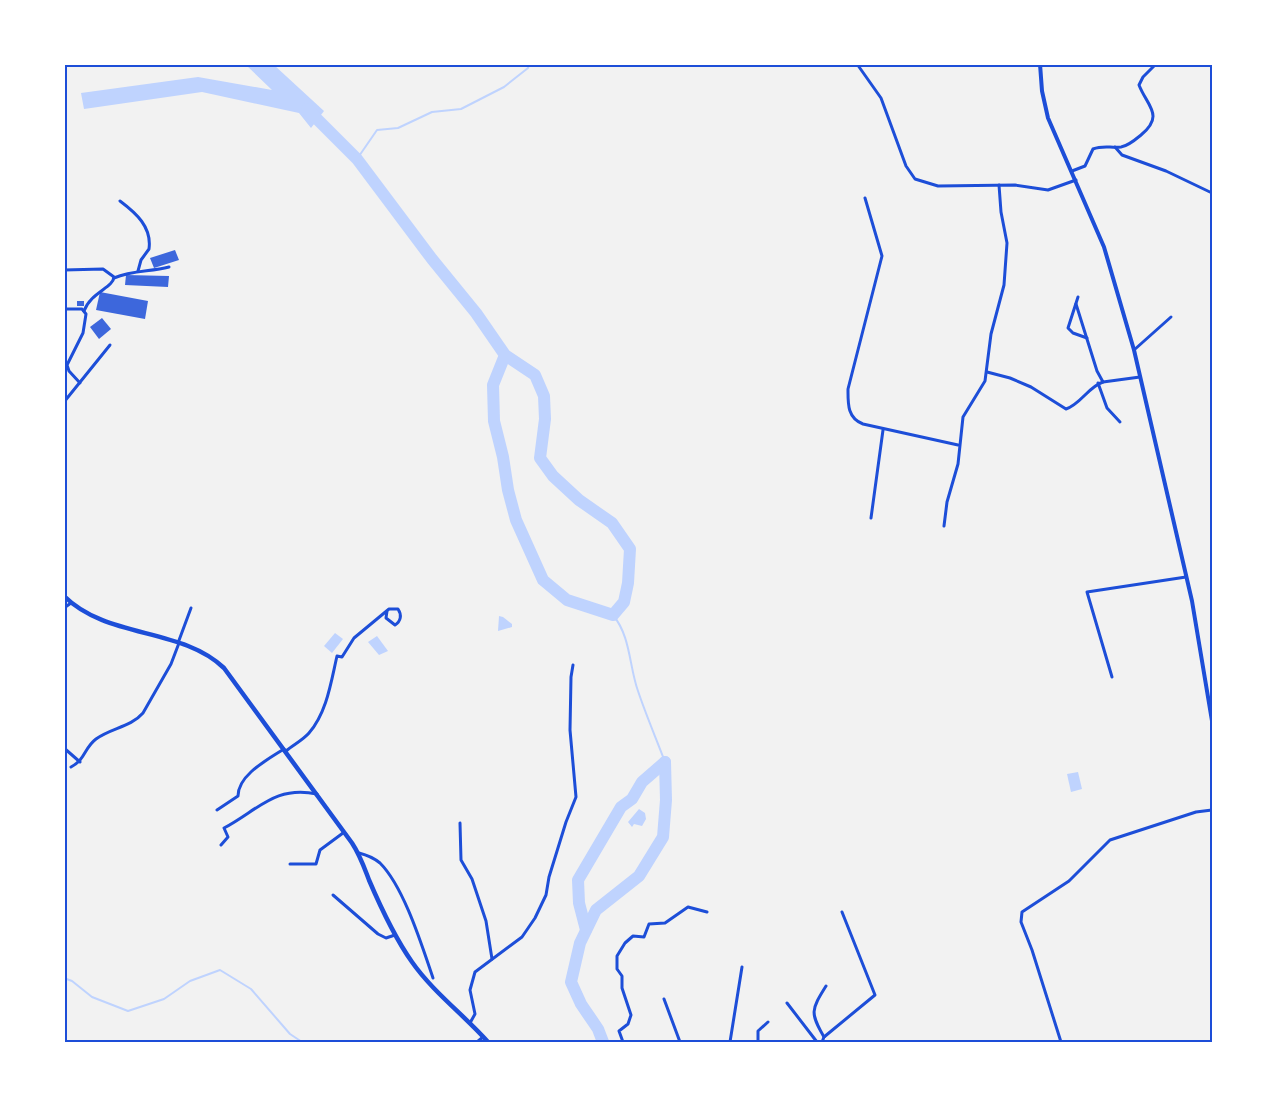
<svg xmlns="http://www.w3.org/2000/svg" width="1277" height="1107" viewBox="0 0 1277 1107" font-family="'IBM Plex Serif',serif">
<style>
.water{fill:#bfd3fe}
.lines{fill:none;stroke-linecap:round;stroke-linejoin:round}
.stream{stroke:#bfd3fe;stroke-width:2}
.river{stroke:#bfd3fe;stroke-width:12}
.building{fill:#3d67dc}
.minor{stroke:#1d4ed8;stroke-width:3}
.tertiary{stroke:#1d4ed8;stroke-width:4}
.trunk{stroke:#1d4ed8;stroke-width:4.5}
.neatline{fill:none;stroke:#1d4ed8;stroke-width:2}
</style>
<rect width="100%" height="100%" fill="#f2f2f2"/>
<g class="water">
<polygon points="246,65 274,65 324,111 311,128 299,113 202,92 84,109 81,93 198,77 272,90"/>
<polygon points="499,616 503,617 512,624 512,627 498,631"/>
<polygon points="335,633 343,639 332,653 324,646"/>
<polygon points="377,636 388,651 379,655 368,642"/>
<polygon points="1078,772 1082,789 1071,792 1067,774"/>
<polygon points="639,809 645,813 646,819 642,826 634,824 632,827 628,822"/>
</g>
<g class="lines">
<g class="stream">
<polyline points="357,159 377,130 398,128 432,112 461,109 504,87 528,68 529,64"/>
<path d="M613,615C631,637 629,666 638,691C646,715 656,738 665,762"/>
<polyline points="64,978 72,981 92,997 128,1011 164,999 190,981 220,970 251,989 290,1034 302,1042"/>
</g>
<g class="river">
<polyline points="307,109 357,159 432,259 476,313 505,355 535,375 544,396 545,419 540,458 553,476 579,500 612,523 630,549 628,583 624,602 613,615 567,600 543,580 516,520 508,490 503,457 494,421 493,385 505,355"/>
<polyline points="586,930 579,903 578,880 621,807 632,799 642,782 665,762"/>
<polyline points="603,1042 598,1029 581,1004 571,982 580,943 596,910 639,876 663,837 666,800 665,762"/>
</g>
</g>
<g class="building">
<polygon points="175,250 179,260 154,268 150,258"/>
<polygon points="126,275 169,276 168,287 125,285"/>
<polygon points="100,292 148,301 145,319 96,310"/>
<rect x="77" y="301" width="7" height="5"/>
<polygon points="102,318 111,329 99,339 90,327"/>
</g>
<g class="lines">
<g class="minor">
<polyline points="857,64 881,98 906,166 915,179 938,186 1015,185 1048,190 1076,180"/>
<polyline points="1115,147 1122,155 1166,171 1212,193"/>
<path d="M1072,171L1085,166L1093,149C1103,145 1110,148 1121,147C1128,146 1135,140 1141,135C1165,115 1147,106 1139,85L1143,77L1156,64"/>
<path d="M865,198L882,256L848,389C848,403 847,418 863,424L958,445"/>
<path d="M120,201C136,213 152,227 149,249L141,260L138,271"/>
<path d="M64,270L103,269L114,277C113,288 91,292 84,311"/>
<path d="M114,278C133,270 150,272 169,267"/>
<polyline points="1078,297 1068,328 1073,333 1087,338"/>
<polyline points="1076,304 1097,371 1103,382 1140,377"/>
<polyline points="64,309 82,309 86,314 83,333 67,365 69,371 80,383"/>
<polyline points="1134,350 1171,317"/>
<path d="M987,372L1010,378L1031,387L1066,409C1081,404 1088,387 1103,382"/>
<polyline points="1098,383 1107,408 1120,422"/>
<polyline points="64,402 110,345"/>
<polyline points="871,518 883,430"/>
<polyline points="944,526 947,502 958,464 963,417 985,381 991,334 1004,285 1007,243 1001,212 999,185"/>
<polyline points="64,608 71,603"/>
<polyline points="178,643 191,608"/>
<polyline points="1112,677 1087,592 1186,577"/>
<polyline points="64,748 80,762"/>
<path d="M286,751C293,745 303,740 309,733C327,712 331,682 337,656L342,657L354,638L389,609H398C402,615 401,621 395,625L386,618L387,611"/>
<path d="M71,767C86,759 84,748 96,739C111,728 131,727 143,713L171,664L179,643"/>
<path d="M217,810L238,796C238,775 267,760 284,749"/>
<polyline points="460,823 461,860 472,879 486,921 492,959"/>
<path d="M221,845L228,837L224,828C258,810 275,785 317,794"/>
<path d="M359,853C367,855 374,858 380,863C404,887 422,946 433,978"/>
<polyline points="290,864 316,864 320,850 343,833"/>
<polyline points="333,895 378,934 386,938 395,935"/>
<polyline points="664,999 680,1042"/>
<polyline points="787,1003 817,1042"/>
<polyline points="470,1023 475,1014 470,990 475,972 522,937 535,918 546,895 549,877 566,822 576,797 570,730 571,677 573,665"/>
<path d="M824,1037C810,1013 811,1010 826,986"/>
<polyline points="477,1042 483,1037"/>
<polyline points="623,1042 619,1031 628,1024 631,1015 622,988 622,976 617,969 617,956 625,943 633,936 644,937 649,924 665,923 688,907 707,912"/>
<polyline points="730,1042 742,967"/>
<polyline points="758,1042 758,1031 768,1022"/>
<polyline points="822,1042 824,1037 875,995 842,912"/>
<polyline points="1061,1042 1032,950 1021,922 1022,912 1069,881 1110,840 1196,812 1212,810"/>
</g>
<polyline class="tertiary" points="1040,64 1042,91 1048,118 1104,247 1134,350 1192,601 1212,721"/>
<path class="trunk" d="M64,596C107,639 181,627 224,668L352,843C360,855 364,867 369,880C381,908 395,938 412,962C433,992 464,1015 488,1042"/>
</g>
<rect width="1277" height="1107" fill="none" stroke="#ffffff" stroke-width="132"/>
<rect x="66" y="66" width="1145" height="975" class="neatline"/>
</svg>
